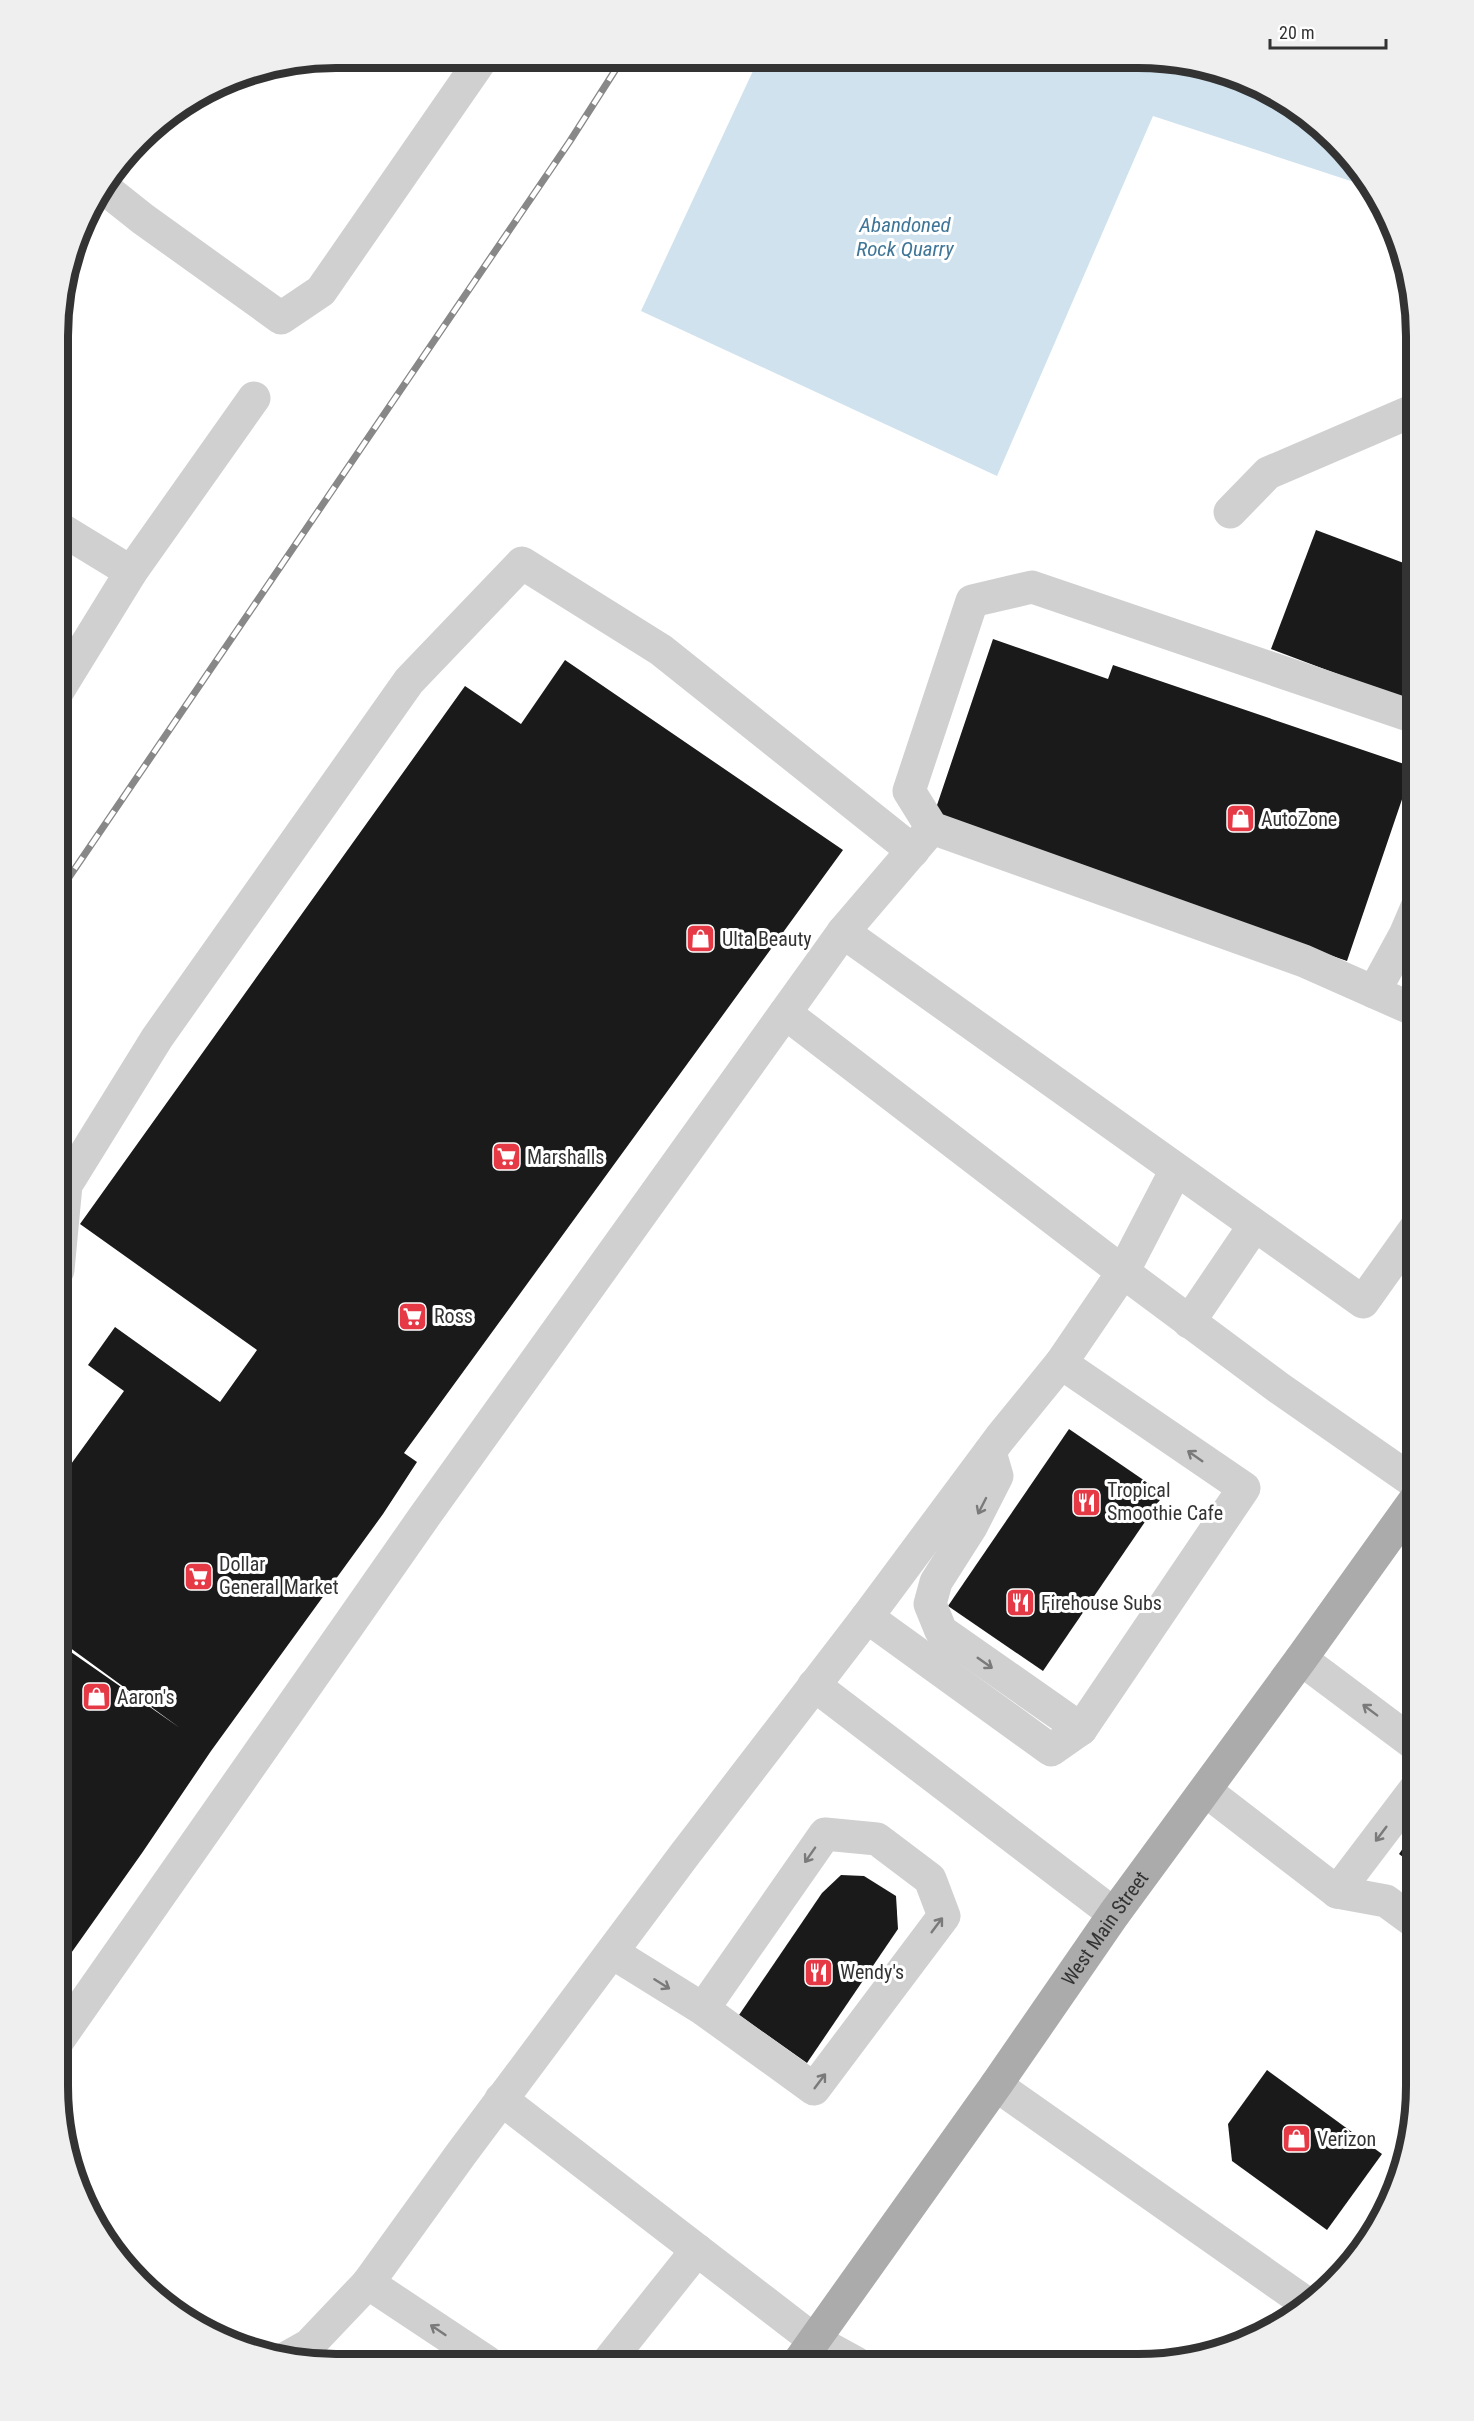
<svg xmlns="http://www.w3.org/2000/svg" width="1474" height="2421" viewBox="0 0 1474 2421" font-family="'Roboto Condensed',sans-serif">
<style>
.water{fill:#cfe2ee}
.building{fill:#1a1a1a}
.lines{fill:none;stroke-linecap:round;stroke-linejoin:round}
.minor{stroke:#d0d0d0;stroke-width:33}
.major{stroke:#ababab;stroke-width:33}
.rail-casing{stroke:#888;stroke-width:7}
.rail{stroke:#fff;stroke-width:4.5;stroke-dasharray:14;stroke-linecap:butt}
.oneway{stroke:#7a7a7a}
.labels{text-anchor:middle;stroke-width:6;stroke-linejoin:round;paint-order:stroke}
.poi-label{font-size:20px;fill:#333;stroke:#fff;text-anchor:start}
.street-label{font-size:20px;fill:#333;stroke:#fff}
.water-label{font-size:21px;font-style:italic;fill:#3f7597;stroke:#fff}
.rim{fill:none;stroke:#333;stroke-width:8}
</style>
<rect width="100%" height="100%" fill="#fff"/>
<polygon class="water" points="759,58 1175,59 1246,78 1308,115 1360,166 1372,188 1153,116 997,476 641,311"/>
<g class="building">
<polygon points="1316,530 1417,568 1417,704 1271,649"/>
<polygon points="993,639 1108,679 1113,665 1413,767 1347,961 932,820"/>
<polygon points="565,660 843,850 404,1453 417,1462 383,1514 211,1751 142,1853 57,1973 58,1643 180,1728 58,1639 58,1482 124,1391 88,1365 115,1327 220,1402 257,1350 80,1224 465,686 521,724"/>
<polygon points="1069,1429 1164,1494 1043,1671 948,1606"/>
<polygon points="1416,1829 1416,1867 1399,1854"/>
<polygon points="841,1875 864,1876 896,1896 898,1929 807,2063 739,2015 822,1893"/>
<polygon points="1267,2070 1382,2154 1327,2230 1232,2161 1228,2124"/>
</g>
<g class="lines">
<g class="minor">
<polyline points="104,188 143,219 281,318 321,291 483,57"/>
<polyline points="1230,512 1268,473 1417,409"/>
<polyline points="59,528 131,572"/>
<polyline points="59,689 131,572 254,398"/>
<polyline points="843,932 926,835"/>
<polyline points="1374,992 1405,935 1417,907"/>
<polyline points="1417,1011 1304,961 932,828 909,791 972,601 1032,587 1417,718"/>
<polyline points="785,1013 1123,1272 1176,1170"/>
<polyline points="58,1270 66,1185 157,1038 409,681 522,563 661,650 913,851"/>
<polyline points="1189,1322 1254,1226"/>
<polyline points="990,1452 997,1476 971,1527 936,1582 930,1604 941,1631 1081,1729"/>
<polyline points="867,1617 1051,1750 1081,1729 1244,1488 1061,1363"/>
<polyline points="1301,1659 1417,1746"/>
<polyline points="814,1685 1114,1914"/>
<polyline points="1206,1791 1337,1892 1386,1901 1416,1923"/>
<polyline points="1337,1892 1416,1788"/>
<polyline points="613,1953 703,2009 814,2089 944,1916 930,1879 877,1839 825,1834 703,2009"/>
<polyline points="57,2042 424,1517 843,932 1363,1302 1417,1226"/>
<polyline points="996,2085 1309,2305"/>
<polyline points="501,2099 814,2340 856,2363"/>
<polyline points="368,2283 487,2362"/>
<polyline points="286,2358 309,2345 368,2283 461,2154 685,1854 867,1617 1000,1438 1061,1363 1123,1272 1279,1388 1417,1484"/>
<polyline points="607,2363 697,2250"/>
</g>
<path class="major" id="s1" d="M798,2363L996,2085L1114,1914L1301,1659L1417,1497"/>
<defs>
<polyline id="rail" points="59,892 570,141 623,58"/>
</defs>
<use href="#rail" class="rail-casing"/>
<use href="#rail" class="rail"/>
</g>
<defs><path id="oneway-shaft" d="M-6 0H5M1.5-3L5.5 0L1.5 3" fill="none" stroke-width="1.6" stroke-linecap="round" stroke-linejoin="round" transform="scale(1.5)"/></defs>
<g class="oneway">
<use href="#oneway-shaft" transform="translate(1195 1456) rotate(-145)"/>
<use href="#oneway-shaft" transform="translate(982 1506) rotate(117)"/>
<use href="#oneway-shaft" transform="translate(985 1663) rotate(35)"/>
<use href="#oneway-shaft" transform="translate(1370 1710) rotate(-143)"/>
<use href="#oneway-shaft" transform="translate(1381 1834) rotate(127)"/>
<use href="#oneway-shaft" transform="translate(810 1855) rotate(125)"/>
<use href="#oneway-shaft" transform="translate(937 1925) rotate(-53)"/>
<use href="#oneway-shaft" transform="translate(662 1984) rotate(32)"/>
<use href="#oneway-shaft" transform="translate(820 2081) rotate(-53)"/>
<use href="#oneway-shaft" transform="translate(438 2330) rotate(-146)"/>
</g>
<defs>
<symbol id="shop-square" viewBox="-11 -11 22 22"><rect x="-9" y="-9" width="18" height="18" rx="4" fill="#e63946" stroke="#fff"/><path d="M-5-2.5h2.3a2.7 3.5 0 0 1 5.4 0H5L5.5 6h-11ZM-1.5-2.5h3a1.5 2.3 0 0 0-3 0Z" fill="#fff"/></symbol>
<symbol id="supermarket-square" viewBox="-11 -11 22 22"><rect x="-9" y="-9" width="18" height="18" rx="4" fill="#e63946" stroke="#fff"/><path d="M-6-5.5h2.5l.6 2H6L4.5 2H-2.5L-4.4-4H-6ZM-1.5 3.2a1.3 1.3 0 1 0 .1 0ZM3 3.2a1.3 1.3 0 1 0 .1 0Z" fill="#fff"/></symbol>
<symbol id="restaurant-square" viewBox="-11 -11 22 22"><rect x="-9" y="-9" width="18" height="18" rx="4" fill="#e63946" stroke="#fff"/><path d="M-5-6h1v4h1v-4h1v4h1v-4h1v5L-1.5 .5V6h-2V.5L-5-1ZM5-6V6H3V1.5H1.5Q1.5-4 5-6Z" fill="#fff"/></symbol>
</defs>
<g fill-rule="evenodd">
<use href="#shop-square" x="1224" y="802" width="33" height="33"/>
<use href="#shop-square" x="684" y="922" width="33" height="33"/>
<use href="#supermarket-square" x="490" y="1140" width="33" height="33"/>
<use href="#supermarket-square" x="396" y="1300" width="33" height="33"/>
<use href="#restaurant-square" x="1070" y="1486" width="33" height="33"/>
<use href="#supermarket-square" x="182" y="1560" width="33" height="33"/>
<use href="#restaurant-square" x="1004" y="1586" width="33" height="33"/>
<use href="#shop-square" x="80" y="1680" width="33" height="33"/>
<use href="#restaurant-square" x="802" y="1956" width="33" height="33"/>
<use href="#shop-square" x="1280" y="2122" width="33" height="33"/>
</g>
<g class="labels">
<g class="poi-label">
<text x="1261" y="826">AutoZone</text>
<text x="722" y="946">Ulta Beauty</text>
<text x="527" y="1164">Marshalls</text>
<text x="434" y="1323">Ross</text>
<text x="1107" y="1497">Tropical<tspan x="1107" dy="23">Smoothie Cafe</tspan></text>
<text x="219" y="1571">Dollar<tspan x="219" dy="23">General Market</tspan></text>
<text x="1041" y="1610">Firehouse Subs</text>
<text x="117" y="1704">Aaron's</text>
<text x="840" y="1979">Wendy's</text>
<text x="1317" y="2146">Verizon</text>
</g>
<g class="street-label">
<text dy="7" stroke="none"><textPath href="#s1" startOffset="532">West Main Street</textPath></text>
</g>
<g class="water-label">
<text x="905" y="232">Abandoned<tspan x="905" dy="24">Rock Quarry</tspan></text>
</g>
</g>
<path d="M0 0H1474V2421H0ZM336 68H1138A268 268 0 0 1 1406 336V2086A268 268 0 0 1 1138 2354H336A268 268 0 0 1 68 2086V336A268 268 0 0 1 336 68Z" fill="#efefef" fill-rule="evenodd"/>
<path class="rim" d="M336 68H1138A268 268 0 0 1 1406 336V2086A268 268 0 0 1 1138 2354H336A268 268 0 0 1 68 2086V336A268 268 0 0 1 336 68Z"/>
<path d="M1270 39v9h116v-9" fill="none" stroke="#333333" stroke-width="3"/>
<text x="1279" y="39" font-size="18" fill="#333333" stroke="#ffffff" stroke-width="4.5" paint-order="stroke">20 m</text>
</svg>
